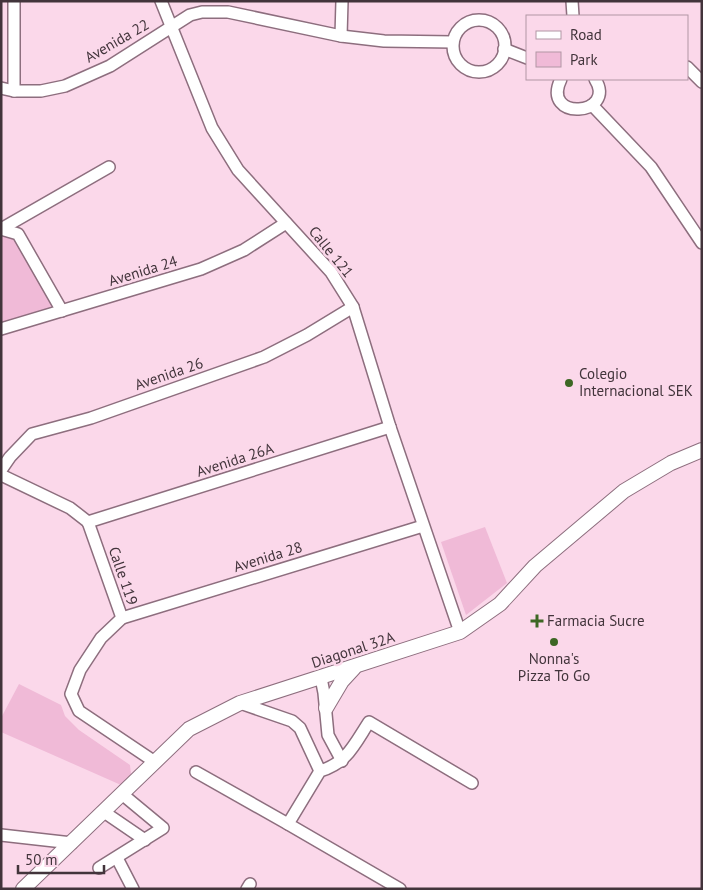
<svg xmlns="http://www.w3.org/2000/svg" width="703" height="890" viewBox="0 0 703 890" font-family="'PT Sans',sans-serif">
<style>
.green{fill:#f0bad7}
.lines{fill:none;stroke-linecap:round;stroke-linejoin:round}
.minor-casing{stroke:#8d6e7e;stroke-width:14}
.tertiary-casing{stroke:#8d6e7e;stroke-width:16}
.minor{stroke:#fff;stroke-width:11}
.tertiary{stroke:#fff;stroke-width:14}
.poi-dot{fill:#3d6724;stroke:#fbd8ea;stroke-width:2}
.labels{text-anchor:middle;stroke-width:5;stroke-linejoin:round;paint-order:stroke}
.street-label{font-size:15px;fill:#42343b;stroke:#fbd8ea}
.poi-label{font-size:15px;fill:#42343b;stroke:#fbd8ea;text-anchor:start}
</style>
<rect width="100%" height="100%" fill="#fbd8ea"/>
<g class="green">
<polygon points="1,229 18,234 62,311 1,329"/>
<polygon points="485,527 507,583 466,615 441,542"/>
<polygon points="19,684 61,705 65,716 79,730 130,765 131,774 121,785 1,732 1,718"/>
</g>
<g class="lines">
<defs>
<g id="minor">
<polyline points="14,1 14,91"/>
<polyline points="161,1 212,128 238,170 331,272 353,307 390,427 460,632"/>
<polyline points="572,1 573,16"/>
<circle cx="479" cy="46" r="26"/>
<polyline points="341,36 342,1"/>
<polyline points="504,49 527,58"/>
<polyline points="687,67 702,82"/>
<path d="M561,79C540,122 618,116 595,79"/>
<polyline points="1,88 14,91 41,91 65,86 110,66 190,15 202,12 228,12 341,36 384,41 453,42"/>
<polyline points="592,105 651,167 702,243"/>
<polyline points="1,229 109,167"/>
<polyline points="1,229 18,234 62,311"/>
<polyline points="1,329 201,269 244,250 286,223"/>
<polyline points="1,470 10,457 32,434 91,418 264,357 307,335 353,307"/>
<polyline points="1,475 70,508 88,522"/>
<polyline points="88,522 390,427"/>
<polyline points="88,522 122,618 101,638 80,670 71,694 79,711 155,762"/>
<polyline points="122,618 423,526"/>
<polyline points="321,678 324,693 328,735 342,761"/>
<polyline points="240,703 292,721 300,728 320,771"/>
<polyline points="196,772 288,824"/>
<polyline points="104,812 145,840"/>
<polyline points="1,835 72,843"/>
<polyline points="117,858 133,889"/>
<polyline points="99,868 163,828 122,794"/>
<polyline points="247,889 250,884"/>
<path d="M400,889L288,824L320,771C347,763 354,745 369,722L472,783"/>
</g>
<g id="tertiary">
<polyline points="326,708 342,681 354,668"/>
<polyline points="23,889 189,729 240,703 460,632 500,604 535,566 624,491 671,463 702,450"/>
</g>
</defs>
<use href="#minor" class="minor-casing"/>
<use href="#tertiary" class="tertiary-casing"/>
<use href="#minor" class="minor"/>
<use href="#tertiary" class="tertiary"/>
</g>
<g class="poi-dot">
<circle cx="569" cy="383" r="5"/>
<path d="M534.5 613.5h5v5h5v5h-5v5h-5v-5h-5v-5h5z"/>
<circle cx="554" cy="642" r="5"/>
</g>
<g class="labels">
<g class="street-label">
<text transform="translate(117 41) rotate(-30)" y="5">Avenida 22</text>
<text transform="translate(331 252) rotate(51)" y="5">Calle 121</text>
<text transform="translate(143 271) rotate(-17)" y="5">Avenida 24</text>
<text transform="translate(169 374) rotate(-19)" y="5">Avenida 26</text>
<text transform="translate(235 460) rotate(-18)" y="5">Avenida 26A</text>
<text transform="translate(268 557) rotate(-17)" y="5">Avenida 28</text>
<text transform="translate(123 576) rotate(71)" y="5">Calle 119</text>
<text transform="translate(353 650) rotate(-18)" y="5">Diagonal 32A</text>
</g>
<g class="poi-label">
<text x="579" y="379">Colegio<tspan x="579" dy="17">Internacional SEK</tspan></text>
<text x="547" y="626">Farmacia Sucre</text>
<text x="554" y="664" text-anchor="middle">Nonna's<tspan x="554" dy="17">Pizza To Go</tspan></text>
</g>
</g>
<rect width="703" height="890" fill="none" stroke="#42343b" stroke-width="5"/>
<rect x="526" y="15" width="162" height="65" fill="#fbd8ea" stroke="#b196a4"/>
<rect x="536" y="31" width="25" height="8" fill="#ffffff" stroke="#b196a4"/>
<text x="570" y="40" font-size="15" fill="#42343b">Road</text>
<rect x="536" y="52" width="25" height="15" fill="#f0bad7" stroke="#b196a4"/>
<text x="570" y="65" font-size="15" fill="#42343b">Park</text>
<path d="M18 865v8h86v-8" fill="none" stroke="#42343b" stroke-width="2.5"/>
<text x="25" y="865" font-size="15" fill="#42343b" stroke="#fbd8ea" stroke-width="4" paint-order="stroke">50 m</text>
</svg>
